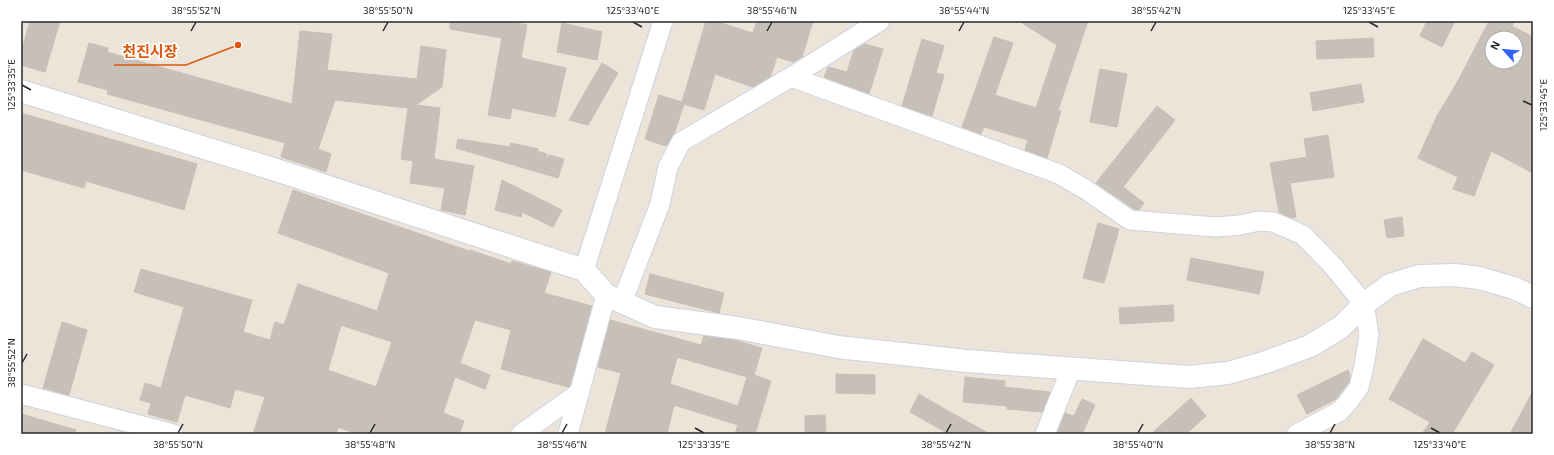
<svg xmlns="http://www.w3.org/2000/svg" width="1554" height="455" viewBox="0 0 1554 455" font-family="'Exo 2','Noto Sans KR',sans-serif">
<style>
.building{fill:#c7c0b9;stroke:#c7bfb3;fill-rule:evenodd}
.lines{fill:none;stroke-linecap:round;stroke-linejoin:round}
.street-casing{stroke:#ced3e2;stroke-width:21}
.secondary-casing{stroke:#ced3e2;stroke-width:24}
.street{stroke:#fff;stroke-width:19}
.secondary{stroke:#fff;stroke-width:22}
.ticks{fill:none;stroke:#282828;stroke-width:1.5}
.leader{fill:none;stroke:#de570d;stroke-width:1.5}
.callout-dot{fill:#de570d;stroke:#fff;stroke-width:1.5}
.callout-label{font-size:15px;text-anchor:middle;font-weight:bold;fill:#de570d;stroke:#fff;stroke-width:3.5;stroke-linejoin:round;paint-order:stroke}
.neatline{fill:none;stroke:#282828;stroke-width:1.5}
.ticks-label{font-size:10px;text-anchor:middle;fill:#282828}
</style>
<rect width="100%" height="100%" fill="#ece3d9"/>
<g class="building">
<polygon points="30,21 60,21 45,72 21,65 21,53"/>
<polygon points="450,21 504,21 527,25 521,58 566,68 555,117 512,108 510,119 488,115 502,38 450,29"/>
<polygon points="706,21 714,21 753,33 757,21 813,21 802,57 793,62 777,57 770,77 753,87 715,74 704,110 684,104 674,134 666,146 645,139 659,95 682,102"/>
<polygon points="1019,21 1088,21 1058,110 1061,111 1047,158 1025,150 1028,140 984,127 981,134 962,127 994,37 1013,43 995,95 1036,108 1057,45"/>
<polygon points="1427,21 1455,21 1442,47 1420,36"/>
<path d="M1489,21H1514L1512,26L1533,37V173L1491,151L1474,196L1453,189L1458,177L1418,158L1437,116L1459,79ZM1492,38H1516V62H1492Z"/>
<polygon points="562,23 602,32 597,60 557,52"/>
<polygon points="300,31 332,34 327,70 417,79 421,46 446,50 442,87 416,105 440,108 434,159 474,166 465,215 441,210 445,188 410,183 413,161 401,159 408,108 335,100 318,149 331,154 326,172 281,157 285,143 107,94 108,90 78,82 89,43 108,48 107,52 292,104"/>
<polygon points="1373,38 1374,57 1317,59 1316,41"/>
<polygon points="922,39 944,46 936,73 944,75 932,116 902,106"/>
<polygon points="865,44 883,49 869,94 824,77 828,67 847,72 854,50"/>
<polygon points="602,63 618,73 588,125 569,120"/>
<polygon points="1100,69 1127,74 1117,127 1090,122"/>
<polygon points="1361,84 1364,102 1313,111 1310,93"/>
<polygon points="1157,106 1175,120 1123,187 1144,203 1139,210 1134,209 1096,183"/>
<polygon points="21,113 197,164 184,210 86,181 84,188 21,170"/>
<polygon points="1328,135 1334,177 1290,183 1296,217 1292,218 1279,212 1270,163 1307,157 1304,139"/>
<polygon points="458,139 510,147 511,143 538,149 537,151 547,154 544,164 549,155 564,159 558,178 456,148"/>
<polygon points="502,180 562,210 553,227 522,212 521,217 495,210"/>
<path d="M293,190L469,251L470,250L511,264L512,261L551,272L544,293L592,306L570,386L568,387L501,369L511,330L475,320L460,363L490,375L485,389L455,377L443,413L464,421L459,434H357L338,427L336,434H253L265,397L235,389L230,408L185,395L177,422L148,414L151,403L140,400L145,383L161,388L184,307L134,292L141,269L252,300L243,332L270,340L275,322L284,325L298,284L377,311L389,273L278,233ZM341,325L392,342L376,387L328,370Z"/>
<polygon points="1402,217 1404,236 1387,238 1384,220"/>
<polygon points="1098,223 1119,229 1104,283 1083,278"/>
<polygon points="1191,258 1264,272 1259,294 1187,280"/>
<polygon points="650,274 724,293 719,313 645,294"/>
<polygon points="1173,305 1174,321 1120,324 1119,308"/>
<path d="M610,320L701,345L704,336L734,340L762,348L754,375L771,381L755,434H735L738,425L674,405L667,434H605L621,373L598,367ZM677,357L747,377L738,406L670,384Z"/>
<polygon points="62,322 87,330 69,395 43,388"/>
<polygon points="1423,339 1465,363 1472,352 1494,365 1452,434 1422,434 1430,422 1389,399"/>
<polygon points="1348,370 1350,376 1349,382 1336,399 1307,414 1297,395"/>
<polygon points="836,374 875,375 875,394 836,393"/>
<polygon points="965,377 1005,381 1004,387 1050,392 1042,412 1007,409 1007,406 963,402"/>
<polygon points="1533,391 1533,434 1510,434"/>
<polygon points="919,394 948,411 990,434 949,434 910,412"/>
<polygon points="1191,398 1206,416 1186,434 1151,434"/>
<polygon points="1082,399 1095,405 1082,434 1063,434 1058,432 1065,413 1074,416"/>
<polygon points="21,414 76,430 75,434 21,434"/>
<polygon points="825,415 826,434 805,434 805,416"/>
</g>
<g class="lines">
<defs>
<g id="street">
<polyline points="791,77 1059,174 1085,189 1130,220 1216,227 1240,225 1259,221 1273,222 1303,235 1333,266 1364,304 1369,335 1364,366 1359,387 1349,401 1340,411 1297,434"/>
<polyline points="584,270 663,21"/>
<polyline points="622,302 660,204 668,167 681,142 791,77 880,21"/>
<polyline points="21,394 173,434"/>
<polyline points="521,434 580,392"/>
<polyline points="568,434 606,295"/>
<polyline points="1045,434 1071,369"/>
</g>
<polyline id="secondary" points="21,91 273,169 584,270 606,295 655,317 738,328 838,347 967,361 1189,377 1228,373 1263,363 1310,346 1341,327 1364,304 1390,285 1419,276 1455,275 1479,278 1514,288 1533,297"/>
</defs>
<use href="#street" class="street-casing"/>
<use href="#secondary" class="secondary-casing"/>
<use href="#street" class="street"/>
<use href="#secondary" class="secondary"/>
</g>
<path class="ticks" d="M633,22L642,27M1369,22L1378,27M191,31L196,22M383,31L388,22M767,31L772,22M959,31L964,22M1151,31L1156,22M22,85L31,90M1523,101L1532,105M22,363L27,354M695,428L704,433M1431,428L1440,433M178,433L183,424M370,433L375,424M562,433L567,424M946,433L951,424M1138,433L1143,424M1330,433L1335,424"/>
<path class="leader" d="M238 45L186 65H114"/>
<circle class="callout-dot" cx="238" cy="45" r="4"/>
<g class="callout-label">
<text x="150" y="57">천진시장</text>
</g>
<rect width="1554" height="455" fill="none" stroke="#ffffff" stroke-width="44"/>
<g transform="translate(1504 50) rotate(297)"><circle r="19" fill="#ffffff" stroke="#a9a9a9"/>
<path d="M0-3L7 15L0 10L-7 15Z" fill="#3261ff"/>
<text y="-6" font-size="11" font-weight="bold" text-anchor="middle" fill="#282828">N</text>
</g>
<rect x="22" y="22" width="1510" height="411" class="neatline"/>
<g class="ticks-label">
<text x="196" y="14">38°55'52"N</text>
<text x="388" y="14">38°55'50"N</text>
<text x="633" y="14">125°33'40"E</text>
<text x="772" y="14">38°55'46"N</text>
<text x="964" y="14">38°55'44"N</text>
<text x="1156" y="14">38°55'42"N</text>
<text x="1369" y="14">125°33'45"E</text>
<text transform="translate(11 85) rotate(-90)" y="4">125°33'35"E</text>
<text transform="translate(1543 105) rotate(-90)" y="4">125°33'45"E</text>
<text transform="translate(11 363) rotate(-90)" y="4">38°55'52"N</text>
<text x="178" y="448">38°55'50"N</text>
<text x="370" y="448">38°55'48"N</text>
<text x="562" y="448">38°55'46"N</text>
<text x="704" y="448">125°33'35"E</text>
<text x="946" y="448">38°55'42"N</text>
<text x="1138" y="448">38°55'40"N</text>
<text x="1330" y="448">38°55'38"N</text>
<text x="1440" y="448">125°33'40"E</text>
</g>
</svg>
